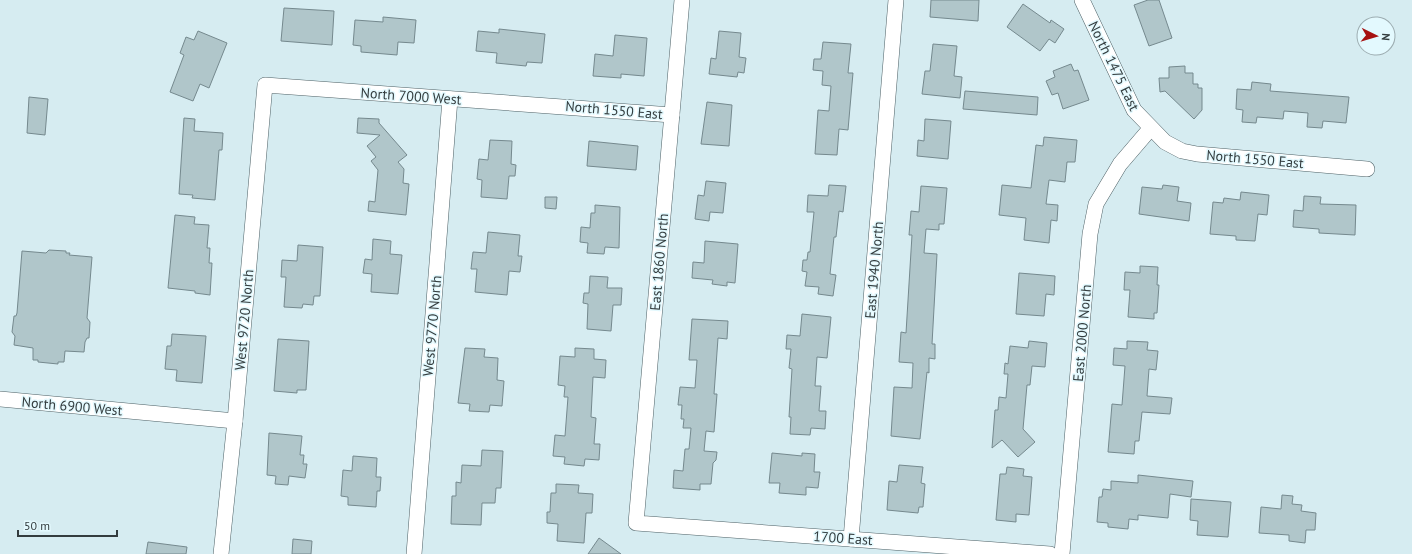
<svg xmlns="http://www.w3.org/2000/svg" width="1412" height="554" viewBox="0 0 1412 554" font-family="'PT Sans',sans-serif">
<style>
.building{fill:#b0c6ca;stroke:#75898e}
.lines{fill:none;stroke-linecap:round;stroke-linejoin:round}
.minor-casing{stroke:#4e6166;stroke-width:16}
.minor{stroke:#fff;stroke-width:15}
.labels{text-anchor:middle;stroke-width:3;stroke-linejoin:round;paint-order:stroke}
.street-label{font-size:14px;fill:#333c3e;stroke:#e3f9fe}
</style>
<rect width="100%" height="100%" fill="#d6ecf1"/>
<g class="building">
<polygon points="931,0 979,0 978,21 930,17"/>
<polygon points="1148,0 1159,0 1172,38 1149,46 1134,5"/>
<polygon points="1023,4 1050,23 1051,20 1064,29 1055,43 1049,39 1040,51 1007,27"/>
<polygon points="284,8 334,11 332,45 281,41"/>
<polygon points="383,17 416,20 414,43 398,42 397,55 361,52 361,46 353,45 355,20 383,22"/>
<polygon points="499,29 545,34 542,63 527,62 526,66 496,63 497,53 476,51 478,31 499,33"/>
<polygon points="198,31 227,43 209,88 200,84 193,101 170,92 184,55 180,53 186,37 194,40"/>
<polygon points="719,31 741,33 739,57 746,58 744,73 738,72 737,77 709,74 711,58 716,59"/>
<polygon points="615,35 647,38 644,76 621,74 621,78 593,76 595,54 613,56"/>
<polygon points="823,42 851,44 848,73 853,73 848,130 839,129 837,155 815,154 818,110 829,111 831,86 822,85 823,71 813,70 814,59 821,59"/>
<polygon points="933,44 957,46 954,76 962,77 960,98 922,94 925,71 930,71"/>
<polygon points="1071,64 1074,71 1078,70 1089,100 1063,109 1058,93 1052,95 1046,81 1055,77 1053,71"/>
<polygon points="1185,66 1185,73 1193,73 1193,84 1198,84 1198,88 1202,88 1202,110 1194,119 1165,91 1160,92 1159,78 1169,78 1169,67"/>
<polygon points="1252,82 1271,84 1270,91 1349,97 1346,123 1323,121 1322,128 1307,127 1308,113 1284,111 1283,119 1257,117 1256,123 1242,122 1243,110 1236,109 1237,89 1251,90"/>
<polygon points="965,91 1038,97 1037,115 963,109"/>
<polygon points="29,97 48,99 45,135 27,133"/>
<polygon points="707,102 732,105 729,146 701,144"/>
<polygon points="184,118 195,119 194,131 223,133 222,150 219,150 215,200 192,198 193,195 179,194"/>
<polygon points="358,118 379,119 379,123 407,155 398,162 404,169 403,183 409,184 406,215 368,211 369,201 375,202 378,170 371,161 376,157 367,146 380,135 357,133"/>
<polygon points="925,119 951,121 948,159 917,156 918,140 924,141"/>
<polygon points="1044,137 1077,140 1075,162 1067,162 1065,182 1049,180 1046,204 1058,205 1057,221 1051,220 1049,243 1024,240 1026,218 999,215 1002,185 1031,188 1036,145 1043,146"/>
<polygon points="490,140 512,141 511,164 516,165 515,176 509,176 507,199 481,197 482,180 477,179 479,159 488,160"/>
<polygon points="589,141 638,146 636,170 587,166"/>
<polygon points="706,181 726,183 723,213 710,212 709,221 695,219 698,195 704,196"/>
<polygon points="829,185 846,186 843,212 839,211 836,237 834,237 830,274 836,275 833,296 818,294 819,287 805,286 807,272 802,271 803,260 807,260 808,252 810,252 814,212 807,212 808,195 828,196"/>
<polygon points="1163,185 1179,187 1177,201 1191,203 1189,221 1139,214 1142,187 1162,189"/>
<polygon points="921,186 947,188 944,224 939,224 939,230 926,229 924,253 937,254 932,344 935,344 935,359 929,358 929,373 927,372 920,439 891,436 894,387 912,388 913,363 899,362 901,332 906,333 912,235 909,235 911,211 919,212"/>
<polygon points="1241,192 1269,195 1267,215 1258,214 1255,241 1236,240 1236,236 1210,234 1213,202 1223,203 1224,198 1240,200"/>
<polygon points="1304,196 1321,197 1320,204 1356,205 1355,235 1319,233 1319,229 1293,227 1294,210 1303,211"/>
<polygon points="545,197 557,197 556,209 545,208"/>
<polygon points="595,205 620,207 619,248 605,247 604,254 587,253 588,243 580,242 581,227 590,228 591,213 595,213"/>
<polygon points="175,215 195,217 194,224 209,225 207,248 210,248 209,263 212,263 210,295 195,293 195,291 168,288"/>
<polygon points="488,232 520,235 518,256 522,256 520,272 509,271 507,295 475,292 477,269 471,269 473,252 486,253"/>
<polygon points="373,239 391,241 390,254 402,255 398,294 371,292 372,274 363,273 365,259 372,260"/>
<polygon points="705,241 738,244 735,283 727,282 727,286 712,284 713,280 692,278 693,262 704,263"/>
<polygon points="298,245 323,247 320,296 314,296 313,305 303,304 302,308 284,307 286,277 281,277 282,260 297,261"/>
<polygon points="49,250 66,251 66,253 70,253 69,255 92,257 87,318 90,322 89,338 87,338 85,342 84,352 65,351 64,362 58,362 58,364 38,362 38,360 33,360 33,348 14,345 15,336 12,332 14,316 16,316 17,313 22,251 46,253"/>
<polygon points="1140,266 1158,267 1157,285 1159,285 1157,313 1154,313 1154,319 1128,317 1130,290 1124,290 1125,272 1140,273"/>
<polygon points="1019,273 1055,276 1054,295 1046,294 1044,316 1016,314"/>
<polygon points="590,276 608,277 607,288 622,288 621,305 613,305 611,331 587,329 588,304 583,303 584,293 589,293"/>
<polygon points="802,314 831,317 827,358 817,357 815,386 821,386 819,411 826,411 825,429 811,428 810,435 790,434 791,417 789,417 792,369 789,368 791,349 786,349 787,335 800,336"/>
<polygon points="692,319 728,321 727,339 718,338 714,394 717,394 714,432 706,431 704,451 717,452 716,460 713,463 711,484 700,484 700,490 673,488 674,470 683,471 685,449 689,449 691,428 683,428 684,419 681,419 682,405 678,405 680,387 695,388 697,360 689,360"/>
<polygon points="172,334 206,336 202,383 176,381 177,370 165,369 167,346 171,346"/>
<polygon points="278,339 309,341 306,390 297,390 297,393 274,391"/>
<polygon points="1029,341 1047,343 1045,367 1032,366 1030,385 1027,385 1023,429 1035,442 1018,457 1002,440 992,448 995,410 998,410 999,397 1006,398 1008,374 1004,374 1005,363 1008,364 1010,346 1028,348"/>
<polygon points="1127,341 1148,342 1147,350 1158,351 1156,370 1149,369 1147,396 1172,398 1170,414 1142,412 1139,441 1135,441 1134,454 1108,452 1112,404 1122,405 1125,366 1113,365 1114,348 1127,349"/>
<polygon points="465,348 485,349 484,357 498,358 497,380 504,381 502,406 490,405 489,412 469,411 470,404 458,403"/>
<polygon points="575,348 594,349 594,359 606,360 605,378 593,377 591,417 596,418 594,444 600,444 599,460 585,459 584,466 564,464 565,457 553,456 555,435 565,436 568,397 564,397 565,386 558,385 560,356 575,357"/>
<polygon points="269,433 302,436 300,455 304,455 303,464 307,464 305,478 289,476 288,485 275,484 276,476 267,475"/>
<polygon points="482,450 503,451 501,488 496,488 495,503 482,503 481,525 451,524 452,496 456,496 456,482 461,483 462,465 481,466"/>
<polygon points="772,453 802,456 802,453 815,454 814,472 820,472 818,488 806,487 806,495 779,493 780,483 769,483"/>
<polygon points="353,456 377,458 376,477 381,477 380,491 377,491 376,507 348,505 348,497 341,496 343,470 352,471"/>
<polygon points="899,465 923,467 921,483 925,484 923,507 919,507 918,513 887,510 889,481 897,482"/>
<polygon points="1007,467 1024,469 1023,476 1032,477 1029,515 1016,514 1016,522 996,520 1000,474 1006,474"/>
<polygon points="1138,475 1193,481 1191,497 1170,494 1168,518 1138,515 1138,520 1129,519 1128,529 1108,527 1108,523 1097,522 1099,497 1102,497 1103,489 1111,490 1111,481 1138,483"/>
<polygon points="556,484 579,485 578,493 593,494 592,513 586,513 584,543 557,541 558,524 547,523 547,512 550,512 551,493 556,493"/>
<polygon points="1282,495 1293,496 1292,504 1302,505 1301,511 1316,513 1315,530 1306,530 1305,543 1289,541 1289,535 1259,533 1261,507 1281,509"/>
<polygon points="1191,499 1231,502 1228,537 1197,535 1198,521 1190,520"/>
<polygon points="599,538 621,554 588,554"/>
<polygon points="293,539 312,541 311,554 292,554"/>
<polygon points="148,542 187,547 186,554 146,554"/>
</g>
<g class="lines">
<defs>
<g id="minor">
<polyline points="682,0 636,523 1050,554"/>
<polyline points="1082,0 1134,110 1165,142 1182,151 1197,154 1367,169"/>
<polyline points="0,399 235,421"/>
<polyline points="851,539 896,0"/>
<polyline points="221,554 235,421 265,85 672,115"/>
<polyline points="414,554 450,99"/>
<polyline points="1062,554 1090,234 1096,204 1120,164 1150,129"/>
</g>
</defs>
<use href="#minor" class="minor-casing"/>
<use href="#minor" class="minor"/>
</g>
<g class="labels">
<g class="street-label">
<text transform="translate(1114 66) rotate(64)" y="5">North 1475 East</text>
<text transform="translate(411 96) rotate(4)" y="5">North 7000 West</text>
<text transform="translate(614 110) rotate(5)" y="5">North 1550 East</text>
<text transform="translate(1255 159) rotate(5)" y="5">North 1550 East</text>
<text transform="translate(659 262) rotate(-85)" y="5">East 1860 North</text>
<text transform="translate(874 270) rotate(-85)" y="5">East 1940 North</text>
<text transform="translate(244 320) rotate(-85)" y="5">West 9720 North</text>
<text transform="translate(432 326) rotate(-85)" y="5">West 9770 North</text>
<text transform="translate(1082 333) rotate(-85)" y="5">East 2000 North</text>
<text transform="translate(72 406) rotate(5)" y="5">North 6900 West</text>
<text transform="translate(843 538) rotate(4)" y="5">1700 East</text>
</g>
</g>
<g transform="translate(1376 36) rotate(95)"><circle r="19" fill="#e3f9fe" stroke="#9dadb1"/>
<path d="M0-3L7 15L0 10L-7 15Z" fill="#a61111"/>
<text y="-6" font-size="11" font-weight="bold" text-anchor="middle" fill="#333c3e">N</text>
</g>
<path d="M18 530v6h99v-6" fill="none" stroke="#333c3e" stroke-width="2"/>
<text x="24" y="530" font-size="12" fill="#333c3e" stroke="#e3f9fe" stroke-width="3" paint-order="stroke">50 m</text>
</svg>
